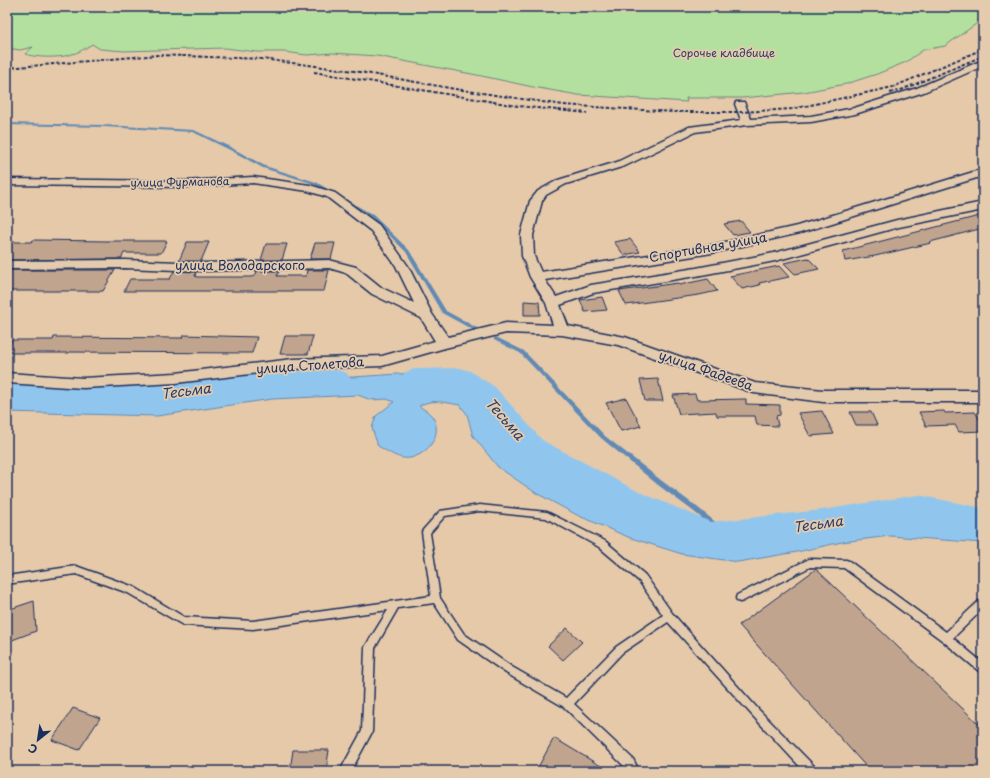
<svg xmlns="http://www.w3.org/2000/svg" width="990" height="778" viewBox="0 0 990 778" font-family="'Playpen Sans',sans-serif">
<style>
.green{fill:#b3e09e;stroke:#67887e}
.water{fill:#90c6ee;stroke:#618ab4}
.lines{fill:none;stroke-linecap:round;stroke-linejoin:round}
.stream{fill:#618ab4;fill-rule:evenodd}
.river{fill:#90c6ee;fill-rule:evenodd}
.building{fill:#c1a48e;stroke:#1b2f5e}
.service-casing{stroke:#1b2f5e;stroke-width:3}
.minor-casing{stroke:#1b2f5e;stroke-width:3}
.service{fill:#e5cbad;fill-rule:evenodd}
.minor{fill:#e5cbad;fill-rule:evenodd}
.rail{stroke:#1b2f5e;stroke-width:2;stroke-dasharray:3.5 2;stroke-linecap:butt}
.labels{text-anchor:middle;stroke-width:3.5;stroke-linejoin:round;paint-order:stroke}
.far-park-label{font-size:11px;fill:#2a4164;stroke:#e5cbad}
.far-street-label{font-size:11px;fill:#1b2f5e;stroke:#e5cbad}
.street-label{font-size:13px;fill:#1b2f5e;stroke:#e5cbad}
.water-label{font-size:14px;font-style:italic;fill:#273e6c;stroke:#e5cbad}
</style>
<rect width="100%" height="100%" fill="#e6c9a9"/>
<filter id="ink" filterUnits="userSpaceOnUse"><feTurbulence type="fractalNoise" baseFrequency=".025" numOctaves="2"/><feDisplacementMap in="SourceGraphic" scale="8" xChannelSelector="R" yChannelSelector="G"/><feConvolveMatrix kernelMatrix="1 2 1 2 8 2 1 2 1" color-interpolation-filters="sRGB"/></filter>
<g filter="url(#ink)">
<path class="green" d="M7,7H983V14L976,24L945,46L923,50L906,62L877,74L846,84L804,92L742,98H686L687,102L578,95L533,87L477,75L377,56L332,53L307,55L284,52H257L225,48L124,51L100,49L92,44C85,49 78,53 69,55C59,58 35,58 25,54L33,47L20,50L7,48Z"/>
<path class="water" d="M430,372L451,376L477,392L496,426L524,455L622,509L676,525L752,539L794,531L832,519L872,516L910,517L962,524H983V543L890,536L842,542L797,552L738,562L682,554L628,537L577,515L536,493L498,467L473,436L467,414L460,405C447,403 431,398 419,406C423,409 429,412 432,416C444,433 429,454 410,458C399,460 387,451 378,446L372,428L376,416L394,402L387,399L371,400L358,395L272,399L157,416L7,412V398L133,399L306,380Z"/>
<g class="lines">
<g class="stream">
<polygon points="7,123 104,125 194,130 232,148 265,166 316,182 336,194 335,195 333,195 314,184 263,168 230,150 193,132 104,127 7,125"/>
<polygon points="340,197 342,197 373,215 409,250 446,311 479,329 479,331 475,331 442,313 406,252 371,217 340,199"/>
<polygon points="496,337 524,351 605,436 662,481 697,507 729,533 730,535 729,537 727,538 725,537 693,511 658,485 601,438 520,353 494,340 494,338"/>
</g>
<g class="river">
<polygon points="460,368 470,371 495,387 542,440 637,491 711,522 821,510 918,495 983,508 983,536 918,523 821,538 710,552 613,511 520,458 475,403 454,388 415,389 405,386 401,379 405,372 415,369"/>
<polygon points="337,370 347,373 351,380 347,387 337,390 256,393 131,408 7,407 7,385 131,386 256,373"/>
</g>
</g>
<g class="building">
<polygon points="983,215 983,228 930,242 931,243 875,256 845,261 843,251"/>
<polygon points="741,221 750,232 733,235 724,224"/>
<polygon points="630,239 640,252 624,255 614,242"/>
<polygon points="33,240 108,241 167,241 161,253 124,253 121,259 7,260 7,242 31,242"/>
<polygon points="187,242 209,242 201,261 179,261"/>
<polygon points="315,243 335,243 331,259 310,259"/>
<polygon points="266,244 287,244 282,260 261,260"/>
<polygon points="808,258 819,269 795,274 784,263"/>
<polygon points="779,266 789,277 759,283 760,285 742,289 730,276"/>
<polygon points="7,270 115,270 103,291 7,291"/>
<polygon points="307,270 329,270 324,291 124,291 130,279 170,279 174,271 196,272 195,276 197,277 251,277 255,276 257,271 279,271 277,276 306,276"/>
<polygon points="708,279 717,291 699,295 626,305 619,291 678,283 679,285"/>
<polygon points="602,297 607,310 585,312 580,300"/>
<polygon points="524,301 539,302 540,315 524,315"/>
<polygon points="183,335 257,337 252,353 69,352 69,353 7,353 7,348 12,340 53,340 54,337 182,338"/>
<polygon points="285,336 313,336 308,354 280,354"/>
<polygon points="658,379 663,401 645,401 640,380"/>
<polygon points="695,394 697,400 746,399 746,404 780,405 780,415 776,416 778,426 757,425 755,416 717,416 716,412 679,414 673,395"/>
<polygon points="626,398 641,426 621,431 606,403"/>
<polygon points="822,411 834,434 810,436 798,413"/>
<polygon points="944,411 945,413 975,412 983,425 983,431 959,432 955,425 926,426 919,412"/>
<polygon points="850,412 871,412 877,425 856,425"/>
<polygon points="816,569 983,728 983,771 870,771 739,625"/>
<polygon points="34,601 36,631 7,642 7,610"/>
<polygon points="567,628 582,642 563,660 548,646"/>
<polygon points="73,708 100,718 79,750 52,740"/>
<polygon points="554,738 609,771 536,771"/>
<polygon points="293,750 329,750 326,771 290,771"/>
</g>
<g class="lines">
<defs>
<g id="service">
<path d="M480,505L547,512L605,541L645,575L672,613L758,709L815,767L816,771H804L752,715L668,622L622,653L574,704L633,759L639,771H628L625,767L564,707L506,673L458,640L434,603L398,608L375,648L372,732L351,771H340L362,731L365,647L388,610L253,629L183,625L128,593L76,574L7,584V576L76,566L134,587L184,617L253,621L431,596L422,532L423,530L440,511ZM480,511L546,518L599,547L639,581L663,615L616,647L566,698L512,667L464,634L440,598L430,533L445,516Z"/>
<polygon points="809,559 846,560 849,561 946,632 980,600 983,599 983,609 953,638 983,663 983,674 980,672 943,641 844,568 810,567 743,601 740,602 737,601 736,598 737,595"/>
</g>
<polygon id="minor" points="983,60 983,66 924,92 855,114 811,122 747,125 695,132 625,166 566,184 546,195 542,201 533,235 534,256 541,272 712,245 797,226 983,169 983,176 800,233 712,253 545,280 556,297 591,285 696,268 774,253 897,220 983,202 983,210 899,227 775,261 696,276 593,293 560,305 568,326 625,337 755,383 823,390 983,390 983,402 823,402 754,393 618,345 562,335 506,333 445,348 382,366 293,369 176,383 83,388 7,383 7,373 83,378 176,373 293,359 382,356 435,341 421,318 372,294 346,273 329,268 203,271 125,268 7,269 7,261 125,260 203,263 329,260 356,267 382,288 414,303 396,266 371,231 327,197 308,191 253,183 184,187 7,185 7,179 184,181 253,177 310,185 335,193 379,225 408,266 432,314 448,337 506,323 553,325 546,303 530,277 522,256 521,235 530,201 538,191 558,180 617,162 689,127 741,120 735,104 736,102 744,102 751,119 811,116 854,108 917,88"/>
</defs>
<use href="#service" class="service-casing"/>
<use href="#minor" class="minor-casing"/>
<use href="#service" class="service"/>
<use href="#minor" class="minor"/>
<g class="rail">
<polyline points="7,68 158,55 262,59 354,71 455,89 563,105 674,112 742,112 792,109 893,87 983,49"/>
<polyline points="314,72 518,106 587,113"/>
<polyline points="890,93 901,90 983,56"/>
</g>
</g>
</g>
<g class="labels">
<g class="far-park-label">
<text x="724" y="57">Сорочье кладбище</text>
</g>
<g class="far-street-label">
<text transform="translate(180 182) rotate(-1)" y="4">улица Фурманова</text>
</g>
<g class="street-label">
<text transform="translate(708 247) rotate(-10)" y="5">Спортивная улица</text>
<text x="240" y="270">улица Володарского</text>
<text transform="translate(310 365) rotate(-4)" y="5">улица Столетова</text>
<text transform="translate(706 370) rotate(19)" y="5">улица Фадеева</text>
</g>
<g class="water-label">
<text transform="translate(186 391) rotate(-7)" y="5">Тесьма</text>
<text transform="translate(505 419) rotate(49)" y="5">Тесьма</text>
<text transform="translate(818 524) rotate(-8)" y="5">Тесьма</text>
</g>
</g>
<rect width="990" height="778" fill="none" stroke="#e5cbad" stroke-width="24"/>
<rect x="12" y="12" width="966" height="754" fill="none" stroke="#1b2f5e" stroke-width="1.5" filter="url(#ink)"/>
<g transform="translate(38 740) rotate(210)" stroke="#e5cbad" stroke-width="3" paint-order="stroke">
<path d="M0-3L7 15L0 10L-7 15Z" fill="#1b2f5e"/>
<text y="-6" font-size="11" font-weight="bold" text-anchor="middle" fill="#1b2f5e">С</text>
</g>
</svg>
